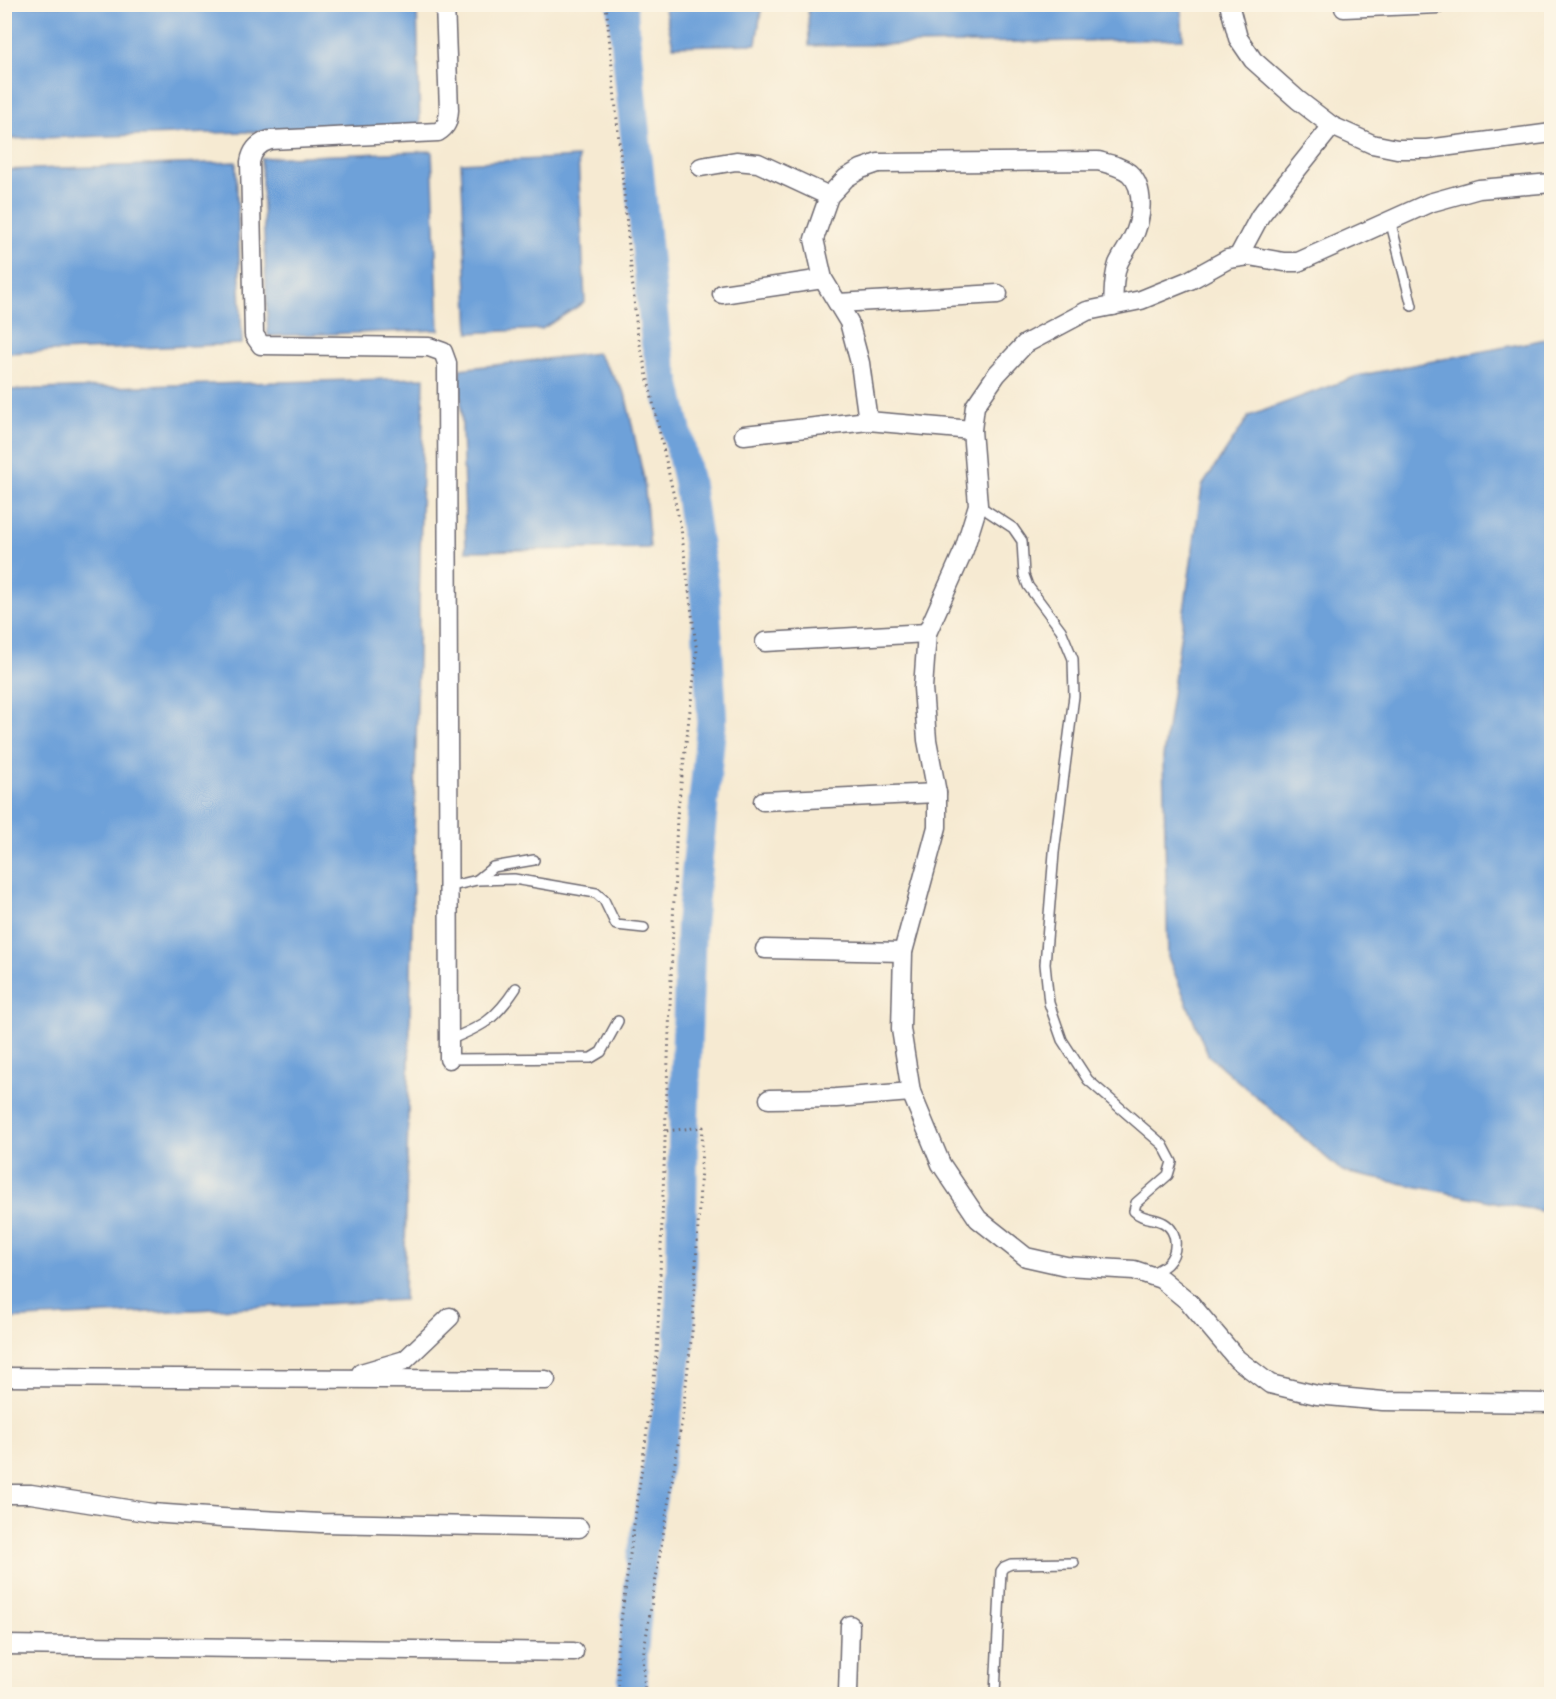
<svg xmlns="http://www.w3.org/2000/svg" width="1556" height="1699" viewBox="0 0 1556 1699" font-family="'Gochi Hand',sans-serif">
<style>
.water{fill:#6ea1d9;stroke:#48628a;stroke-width:1.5}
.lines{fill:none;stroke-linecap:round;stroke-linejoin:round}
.river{stroke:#6ea1d9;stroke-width:30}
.service-casing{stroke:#6c6870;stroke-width:12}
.minor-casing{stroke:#6c6870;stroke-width:21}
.path{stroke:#6c6870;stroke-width:3;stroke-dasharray:1.5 4.5;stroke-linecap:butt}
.service{stroke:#fff;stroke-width:9}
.minor{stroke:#fff;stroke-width:18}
</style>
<rect width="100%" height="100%" fill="#fcf5e5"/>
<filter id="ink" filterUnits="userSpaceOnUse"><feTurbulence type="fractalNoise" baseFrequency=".0167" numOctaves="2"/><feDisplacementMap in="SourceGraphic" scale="12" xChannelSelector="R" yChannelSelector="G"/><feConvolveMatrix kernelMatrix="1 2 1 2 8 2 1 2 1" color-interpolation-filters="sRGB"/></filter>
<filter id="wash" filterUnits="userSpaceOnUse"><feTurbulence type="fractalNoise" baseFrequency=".008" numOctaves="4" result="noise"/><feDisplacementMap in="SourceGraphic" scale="24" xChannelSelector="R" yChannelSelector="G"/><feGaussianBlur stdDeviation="1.35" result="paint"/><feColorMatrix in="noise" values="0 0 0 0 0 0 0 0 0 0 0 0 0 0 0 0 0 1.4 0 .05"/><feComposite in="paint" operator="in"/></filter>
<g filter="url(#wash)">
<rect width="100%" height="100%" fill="#f6ead2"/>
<g class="water">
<polygon points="4,5 417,5 420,127 5,139"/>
<polygon points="664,5 762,5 756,44 673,46"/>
<polygon points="808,5 1181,5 1183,39 809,46"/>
<polygon points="432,151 439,330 268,336 261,158"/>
<polygon points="578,157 585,302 542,329 469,333 461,163"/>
<polygon points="236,162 242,344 5,353 5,170"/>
<polygon points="1551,338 1552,338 1551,1213 1343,1172 1208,1055 1168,957 1163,757 1202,486 1249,416 1357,376"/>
<polygon points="597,353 625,393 644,479 650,548 466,551 460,369"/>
<polygon points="424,378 404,1300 5,1319 5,390"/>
</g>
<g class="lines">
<polyline class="river" points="622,4 656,342 688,480 705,595 712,718 691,925 683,1147 680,1340 642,1554 633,1654 633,1694"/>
</g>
</g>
<g filter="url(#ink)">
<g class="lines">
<defs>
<g id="service">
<polyline points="1390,220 1412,306"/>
<path d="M978,505L1013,528L1022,541L1024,575L1028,586L1061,630L1073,659L1074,696L1054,853L1045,964L1049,1003L1062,1040L1088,1080L1163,1145L1172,1162L1168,1175L1136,1203L1134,1211C1143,1220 1154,1217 1164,1223C1179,1232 1178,1253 1167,1264C1163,1268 1155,1271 1151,1274"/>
<polyline points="477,880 493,867 534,860"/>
<polyline points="448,887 477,880 514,879 596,893 604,900 616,925 644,928"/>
<path d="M449,1040C483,1026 495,1020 516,988"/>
<polyline points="449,1059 591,1058 601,1052 618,1021"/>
<polyline points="995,1694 1001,1571 1004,1567 1011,1564 1074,1563"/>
</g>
<g id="minor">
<path d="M445,4L449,110C448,120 448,126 438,132L270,140C259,143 252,150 250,162L254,335L261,345L429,347L443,352L447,363L449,1059"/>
<polyline points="1229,4 1238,38 1253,60 1298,100 1332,126 1372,144 1397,149 1427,149 1552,133"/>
<polyline points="1344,8 1438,4"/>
<polyline points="701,167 736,161 758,163 829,196"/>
<polyline points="1552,183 1479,189 1429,203 1298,262 1284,262 1249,256 1228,259 1190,280 1141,300 1087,311 1025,344 997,374 975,406 972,430 978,505 964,550 927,633 923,688 927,740 937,793 937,827 903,952 901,1029 911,1092 941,1164 978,1219 1026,1257 1066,1266 1134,1270 1161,1279 1189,1302 1237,1359 1270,1384 1317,1395 1383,1401 1552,1403"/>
<polyline points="1238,257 1260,216 1332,126"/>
<polyline points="722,294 823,279"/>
<polyline points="838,303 998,294"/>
<path d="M868,421L860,363L849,322L823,279L814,239L829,196L846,178L861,169L878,163L1098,161C1109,164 1120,166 1129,173C1146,188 1142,221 1132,239C1128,248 1122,255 1118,264C1113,278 1114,291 1113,306"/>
<polyline points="744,435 868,421 972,430"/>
<polyline points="765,642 927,633"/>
<polyline points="763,801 937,793"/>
<polyline points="765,949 903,952"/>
<polyline points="769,1099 836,1098 911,1092"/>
<polyline points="361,1373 405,1360 450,1317"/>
<polyline points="4,1377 546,1380"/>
<polyline points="4,1494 31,1494 152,1513 222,1518 321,1523 579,1528"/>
<polyline points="4,1645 574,1652"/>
<polyline points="848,1694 850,1625"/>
</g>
</defs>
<use href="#service" class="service-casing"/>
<use href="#minor" class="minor-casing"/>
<g class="path">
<polyline points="606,4 637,331 681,528 697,653 677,816 657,1356 617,1650 619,1694"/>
<polyline points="645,1694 643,1656 682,1420 693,1323 703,1127 665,1131"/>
</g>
<use href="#service" class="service"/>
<use href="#minor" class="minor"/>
</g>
</g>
<rect width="1556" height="1699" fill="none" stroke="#fcf5e5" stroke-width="24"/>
</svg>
